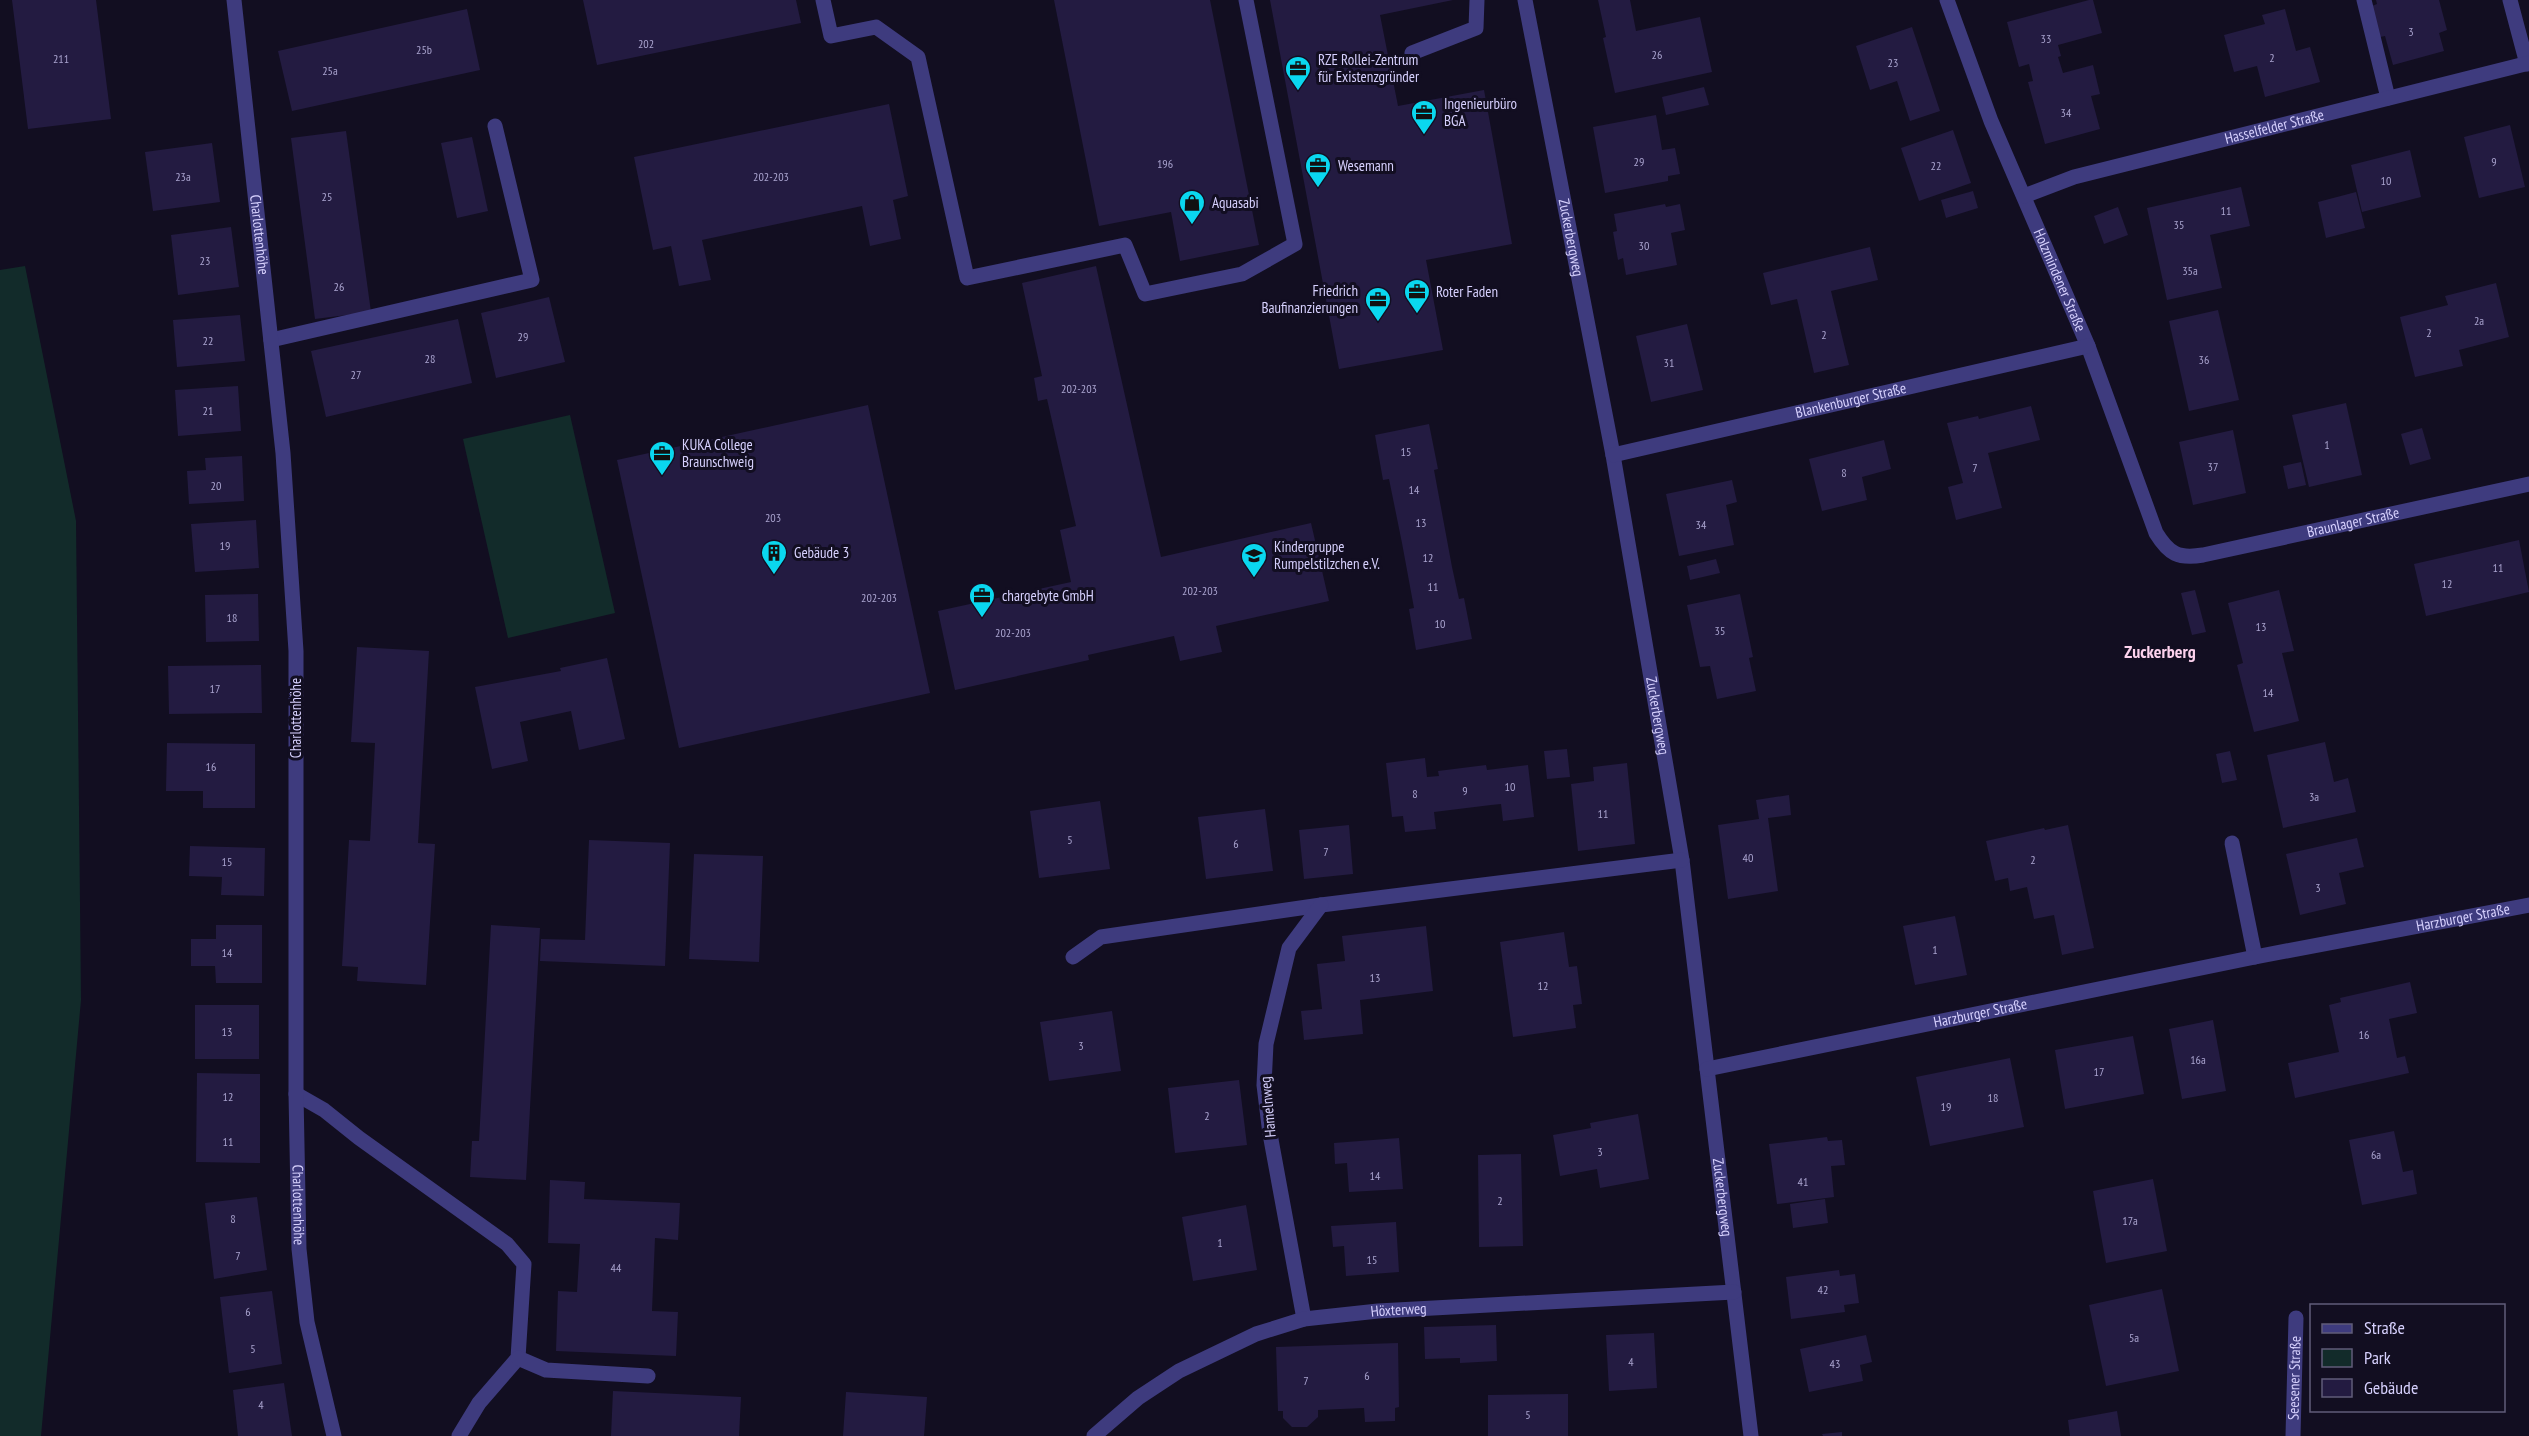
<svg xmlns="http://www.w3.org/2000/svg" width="2529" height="1436" viewBox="0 0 2529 1436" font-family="'PT Sans Narrow',sans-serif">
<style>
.green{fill:#122b2a}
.building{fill:#231b41}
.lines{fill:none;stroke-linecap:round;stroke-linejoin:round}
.service{stroke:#3e3b7e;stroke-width:15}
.minor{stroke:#3e3b7e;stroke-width:15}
.labels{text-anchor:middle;stroke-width:6;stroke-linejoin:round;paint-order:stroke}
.number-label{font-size:12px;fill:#a9a3ce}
.poi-label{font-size:15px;fill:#d6d0fd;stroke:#120e21;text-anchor:start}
.street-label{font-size:15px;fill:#d6d0fd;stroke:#120e21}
.quarter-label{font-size:18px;font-weight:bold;fill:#fdd2ed;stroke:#120e21}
</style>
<rect width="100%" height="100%" fill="#120e21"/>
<g class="green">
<polygon points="25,266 76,521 81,1000 41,1436 0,1436 0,270"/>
<polygon points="570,415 615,613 508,638 463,439"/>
</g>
<g class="building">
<polygon points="12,0 96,0 111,119 28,129"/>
<polygon points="583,0 796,0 801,23 597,65"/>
<polygon points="1054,0 1210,0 1259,245 1180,261 1171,212 1099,226"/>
<polygon points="1270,0 1453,0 1380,15 1398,106 1484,90 1512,244 1426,260 1443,350 1339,369"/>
<polygon points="1598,0 1630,0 1636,31 1700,17 1712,72 1615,93 1603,38 1606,37"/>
<polygon points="2089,0 2093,0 2102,33 2058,45 2061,56 2058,57 2063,73 2093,65 2100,94 2091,96 2100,129 2045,144 2028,82 2033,81 2029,64 2019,67 2007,22"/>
<polygon points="2376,0 2439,0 2447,30 2439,33 2444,51 2393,65 2385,36 2380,37 2372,6 2377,4"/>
<polygon points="467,9 480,70 292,111 278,51"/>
<polygon points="2285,9 2296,51 2310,47 2320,82 2265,97 2257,66 2234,72 2224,35 2265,24 2262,15"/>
<polygon points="1912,27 1940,111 1910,121 1897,81 1870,90 1856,46"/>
<polygon points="1704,87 1709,105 1666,115 1662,97"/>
<polygon points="889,104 908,196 893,200 901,239 870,246 862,206 702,240 711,280 679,286 671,246 653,250 634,157"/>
<polygon points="1656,115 1662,150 1675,148 1680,174 1668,176 1668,181 1605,193 1593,127"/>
<polygon points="2510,125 2525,187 2479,198 2464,137"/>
<polygon points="1953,130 1971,183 1919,201 1901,148"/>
<polygon points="346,131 371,312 315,319 291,138"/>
<polygon points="472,137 488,211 457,218 441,143"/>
<polygon points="212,143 220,202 153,211 145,152"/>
<polygon points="2410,150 2421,197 2362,212 2351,165"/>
<polygon points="2241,187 2250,226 2210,235 2222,288 2167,300 2147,208"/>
<polygon points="1973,191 1978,208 1946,218 1941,200"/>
<polygon points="2356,192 2365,228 2326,238 2318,202"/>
<polygon points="1665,204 1666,207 1680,204 1685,230 1671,233 1677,265 1626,275 1623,258 1618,260 1613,232 1617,231 1614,214"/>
<polygon points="2118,207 2128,235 2104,244 2094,216"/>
<polygon points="231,227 239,287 178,295 171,235"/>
<polygon points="1870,247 1878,280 1831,291 1849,365 1814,373 1797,299 1771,305 1763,273"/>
<polygon points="1096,266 1161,557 1311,523 1329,601 1216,626 1222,652 1180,661 1174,636 1088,655 1089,660 955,690 938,611 1071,582 1060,530 1076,526 1047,399 1038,401 1034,378 1042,376 1022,283"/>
<polygon points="2496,283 2509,337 2459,350 2463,366 2415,377 2400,317 2448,305 2445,296"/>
<polygon points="549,297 565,362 496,378 481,313"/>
<polygon points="2218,310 2239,400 2189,411 2169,321"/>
<polygon points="240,315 245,361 177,367 173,320"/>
<polygon points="458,319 472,383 326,417 311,351"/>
<polygon points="1687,324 1703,390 1651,402 1636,336"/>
<polygon points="238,386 241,431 178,436 175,390"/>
<polygon points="2346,403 2362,475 2309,487 2292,415"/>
<polygon points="868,405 930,693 679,748 617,460"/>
<polygon points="2031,406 2040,440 1988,453 2002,508 1956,520 1948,487 1963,483 1947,423 1978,416 1979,419"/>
<polygon points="1429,424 1438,469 1434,470 1452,567 1459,599 1464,598 1472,639 1416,650 1409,609 1414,608 1402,543 1389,479 1383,480 1375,435"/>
<polygon points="2422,428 2431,459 2410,465 2401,434"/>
<polygon points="2233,430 2246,493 2193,505 2179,442"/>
<polygon points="1884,440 1891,469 1862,477 1867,500 1822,511 1809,459"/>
<polygon points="242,456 244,501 189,504 187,471 206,470 205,458"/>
<polygon points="2301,462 2306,485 2288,489 2283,466"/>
<polygon points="1732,480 1737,502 1726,505 1734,545 1679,556 1666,494"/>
<polygon points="256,520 259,568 195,572 191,524"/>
<polygon points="2519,540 2529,592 2426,616 2414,564"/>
<polygon points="1716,559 1720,573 1690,580 1687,566"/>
<polygon points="2195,590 2206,632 2192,635 2181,593"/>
<polygon points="2279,590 2294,651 2282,653 2299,721 2254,732 2237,665 2243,663 2228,603"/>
<polygon points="258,594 259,641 206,642 205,595"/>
<polygon points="1740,594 1753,657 1749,658 1756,691 1717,699 1710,666 1700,667 1687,605"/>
<polygon points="357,647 429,651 418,843 435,844 426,985 357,981 358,967 342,966 349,840 370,841 375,743 351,742"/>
<polygon points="607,658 625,739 579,750 571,711 520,722 528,761 492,769 475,687 561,671 560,668"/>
<polygon points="261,665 262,713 169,714 168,666"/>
<polygon points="2325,742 2334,782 2348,778 2356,812 2283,828 2267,755"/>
<polygon points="167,743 255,744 255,808 203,808 203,791 166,791"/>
<polygon points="1567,749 1570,777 1547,779 1544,751"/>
<polygon points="2230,751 2237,780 2222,783 2216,754"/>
<polygon points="1425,758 1427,777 1439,776 1438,771 1486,765 1487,770 1528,765 1534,817 1503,821 1501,804 1491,805 1434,812 1436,829 1405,832 1403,816 1392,817 1386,763"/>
<polygon points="1627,763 1635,844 1578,851 1571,784 1594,781 1593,767"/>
<polygon points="1789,795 1791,815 1768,818 1778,891 1728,899 1718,825 1759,819 1756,800"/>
<polygon points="1100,801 1110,869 1039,878 1030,811"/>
<polygon points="1265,809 1273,871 1206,879 1198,817"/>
<polygon points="1349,825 1353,874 1304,879 1299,830"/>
<polygon points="2068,825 2094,948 2062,955 2054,915 2034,919 2027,887 2010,891 2008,878 1995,881 1986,841 2044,828 2045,830"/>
<polygon points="2357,838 2364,867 2339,873 2346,904 2300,915 2286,854"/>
<polygon points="589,840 670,843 665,966 540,961 541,939 585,940"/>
<polygon points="190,846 265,848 264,896 221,895 222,877 189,876"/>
<polygon points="694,854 763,856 759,962 689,959"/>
<polygon points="1955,916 1967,975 1915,985 1903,926"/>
<polygon points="216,925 262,925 262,983 216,983 215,966 191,966 191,939 216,939"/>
<polygon points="491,925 540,928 526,1180 470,1177 472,1141 479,1141"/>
<polygon points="1426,926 1433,991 1360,1000 1363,1034 1304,1040 1301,1011 1322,1009 1317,964 1345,961 1342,936"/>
<polygon points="1564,932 1569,967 1577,966 1582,1004 1573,1005 1576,1028 1513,1037 1500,942"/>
<polygon points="2410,982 2417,1013 2389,1019 2397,1058 2405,1056 2409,1073 2295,1098 2288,1063 2339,1052 2329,1005 2341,1002 2340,998"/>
<rect x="195" y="1005" width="64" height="54"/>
<polygon points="1112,1011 1121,1071 1049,1081 1040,1022"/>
<polygon points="2213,1020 2226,1091 2182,1099 2169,1029"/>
<polygon points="2133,1036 2144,1094 2065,1109 2055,1050"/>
<polygon points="2010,1058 2024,1127 1930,1146 1916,1077"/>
<polygon points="197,1073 260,1074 260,1163 196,1162"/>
<polygon points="1239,1080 1247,1145 1175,1153 1168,1088"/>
<polygon points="1638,1114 1649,1179 1600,1188 1597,1169 1560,1176 1553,1135 1591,1128 1590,1123"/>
<polygon points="2394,1131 2403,1172 2413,1170 2417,1194 2362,1205 2349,1140"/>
<polygon points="1827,1137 1828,1141 1842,1140 1845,1165 1831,1166 1834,1197 1777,1204 1769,1144"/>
<polygon points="1399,1138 1403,1189 1349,1192 1347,1163 1335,1164 1334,1143"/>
<polygon points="1521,1154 1523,1246 1479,1247 1478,1155"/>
<polygon points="2153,1179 2167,1251 2106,1263 2093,1191"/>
<polygon points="550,1180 585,1182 584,1199 680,1203 678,1240 655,1238 652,1311 678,1312 676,1356 556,1351 558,1291 577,1292 580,1244 548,1243"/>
<polygon points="257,1197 267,1270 214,1279 205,1203"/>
<polygon points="1825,1199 1828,1223 1793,1228 1790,1204"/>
<polygon points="1246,1205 1257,1270 1193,1281 1182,1217"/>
<polygon points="1396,1222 1399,1272 1346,1276 1344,1246 1333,1247 1331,1226"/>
<polygon points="1839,1270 1840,1276 1855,1274 1859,1303 1844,1305 1845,1312 1791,1319 1786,1277"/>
<polygon points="2162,1289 2179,1371 2106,1386 2089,1305"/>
<polygon points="272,1291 282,1364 229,1373 220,1297"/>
<polygon points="1496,1325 1497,1361 1460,1363 1460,1358 1425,1359 1424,1327"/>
<polygon points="1654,1333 1657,1388 1609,1391 1606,1335"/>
<polygon points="1866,1335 1872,1362 1860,1365 1863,1381 1809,1392 1800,1349"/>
<polygon points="1398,1343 1399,1407 1395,1408 1395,1421 1365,1422 1364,1408 1318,1410 1318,1417 1307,1427 1292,1427 1283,1418 1283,1411 1278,1411 1276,1347"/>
<polygon points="284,1383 292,1436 238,1436 233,1390"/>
<polygon points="613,1391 741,1397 739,1436 611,1436"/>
<polygon points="846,1392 927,1397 924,1436 843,1436"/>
<polygon points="1568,1394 1568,1436 1488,1436 1488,1395"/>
<polygon points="2117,1411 2121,1436 2070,1436 2068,1420"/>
<polygon points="1842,1432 1842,1436 1823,1436 1822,1434"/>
</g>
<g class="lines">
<g class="service">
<polyline points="823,0 831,36 876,27 918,57 967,278 1125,245 1145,294 1242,274 1295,244 1246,0"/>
<polyline points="2364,0 2388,98"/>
<polyline points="1412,53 1476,28 1477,0"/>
<polyline points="271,340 532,280 495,126"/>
<polyline points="296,1094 324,1110 359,1138 507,1244 524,1264 518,1358 479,1403 459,1436"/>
<polyline points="518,1358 546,1370 648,1376"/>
</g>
<g class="minor">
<path id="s1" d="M234,0L283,453L296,651V1094L299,1249L307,1322L334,1436"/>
<path id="s2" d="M1525,0L1613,455L1682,860L1751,1436"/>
<path id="s3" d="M1947,0L1991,121L2088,346L2156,533C2169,554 2178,559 2203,555L2529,484"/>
<polyline points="2510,0 2527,64"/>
<path id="s4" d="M2024,196L2074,177L2529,63"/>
<path id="s5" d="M1613,455L2088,346"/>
<polyline points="2232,843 2255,957"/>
<polyline points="1073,957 1101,937 1321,905 1682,860"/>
<path id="s6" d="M1707,1069L2255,957L2529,905"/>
<polyline points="1304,1319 1270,1134 1264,1085 1266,1044 1289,948 1321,905"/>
<path id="s7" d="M1094,1436L1138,1398L1179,1371L1256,1334L1304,1319L1378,1311L1734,1292"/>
<path id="s8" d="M2293,1436L2296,1318"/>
</g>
</g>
<defs>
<symbol id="office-pin" viewBox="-11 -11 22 30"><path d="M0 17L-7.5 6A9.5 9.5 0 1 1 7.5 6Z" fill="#0ad7ef" stroke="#120e21"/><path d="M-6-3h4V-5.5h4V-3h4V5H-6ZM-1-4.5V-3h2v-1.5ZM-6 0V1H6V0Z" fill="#111"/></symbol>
<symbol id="shop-pin" viewBox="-11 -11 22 30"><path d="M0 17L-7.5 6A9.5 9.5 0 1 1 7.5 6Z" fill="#0ad7ef" stroke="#120e21"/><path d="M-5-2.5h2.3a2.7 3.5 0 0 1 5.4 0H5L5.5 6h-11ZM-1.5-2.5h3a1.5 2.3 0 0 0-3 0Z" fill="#111"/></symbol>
<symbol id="building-pin" viewBox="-11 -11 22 30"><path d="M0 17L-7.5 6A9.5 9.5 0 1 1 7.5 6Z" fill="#0ad7ef" stroke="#120e21"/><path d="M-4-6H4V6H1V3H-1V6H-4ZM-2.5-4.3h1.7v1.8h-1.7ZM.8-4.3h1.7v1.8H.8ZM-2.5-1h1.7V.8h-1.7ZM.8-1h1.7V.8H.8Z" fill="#111"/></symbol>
<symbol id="school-pin" viewBox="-11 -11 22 30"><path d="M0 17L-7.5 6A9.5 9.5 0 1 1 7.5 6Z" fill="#0ad7ef" stroke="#120e21"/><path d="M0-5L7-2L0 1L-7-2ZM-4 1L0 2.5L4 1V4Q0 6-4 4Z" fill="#111"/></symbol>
</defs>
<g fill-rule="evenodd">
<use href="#office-pin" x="1283" y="54" width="30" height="40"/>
<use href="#office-pin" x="1409" y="98" width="30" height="40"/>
<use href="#office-pin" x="1303" y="151" width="30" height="40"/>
<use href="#shop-pin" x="1177" y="188" width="30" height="40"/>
<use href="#office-pin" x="1402" y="277" width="30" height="40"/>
<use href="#office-pin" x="1363" y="285" width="30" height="40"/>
<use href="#office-pin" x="647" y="439" width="30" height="40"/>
<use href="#building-pin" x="759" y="538" width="30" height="40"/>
<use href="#school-pin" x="1239" y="541" width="30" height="40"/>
<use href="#office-pin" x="967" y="581" width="30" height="40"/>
</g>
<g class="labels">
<g class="number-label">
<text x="2411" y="36">3</text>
<text x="2046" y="43">33</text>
<text x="646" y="48">202</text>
<text x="424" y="54">25b</text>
<text x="1657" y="59">26</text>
<text x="2272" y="62">2</text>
<text x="61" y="63">211</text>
<text x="1893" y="67">23</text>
<text x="330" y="75">25a</text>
<text x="2066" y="117">34</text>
<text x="1639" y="166">29</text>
<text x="2494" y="166">9</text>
<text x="1165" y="168">196</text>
<text x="1936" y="170">22</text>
<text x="183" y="181">23a</text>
<text x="771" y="181">202-203</text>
<text x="2386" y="185">10</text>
<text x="327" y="201">25</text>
<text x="2226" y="215">11</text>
<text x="2179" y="229">35</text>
<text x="1644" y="250">30</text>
<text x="205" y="265">23</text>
<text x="2190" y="275">35a</text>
<text x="339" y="291">26</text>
<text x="2479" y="325">2a</text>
<text x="2429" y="337">2</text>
<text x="1824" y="339">2</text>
<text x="523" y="341">29</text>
<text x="208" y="345">22</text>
<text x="430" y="363">28</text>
<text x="2204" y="364">36</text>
<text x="1669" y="367">31</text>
<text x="356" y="379">27</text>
<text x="1079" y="393">202-203</text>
<text x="208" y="415">21</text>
<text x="2327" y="449">1</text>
<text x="1406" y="456">15</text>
<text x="2213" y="471">37</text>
<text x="1975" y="472">7</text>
<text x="1844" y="477">8</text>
<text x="216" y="490">20</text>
<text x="1414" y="494">14</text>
<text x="773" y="522">203</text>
<text x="1421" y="527">13</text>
<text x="1701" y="529">34</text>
<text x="225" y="550">19</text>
<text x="1428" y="562">12</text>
<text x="2498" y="572">11</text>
<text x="2447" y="588">12</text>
<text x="1433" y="591">11</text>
<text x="1200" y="595">202-203</text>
<text x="879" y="602">202-203</text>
<text x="232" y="622">18</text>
<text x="1440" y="628">10</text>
<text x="2261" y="631">13</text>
<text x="1720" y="635">35</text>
<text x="1013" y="637">202-203</text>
<text x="215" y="693">17</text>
<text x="2268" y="697">14</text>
<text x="211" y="771">16</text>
<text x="1510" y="791">10</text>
<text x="1465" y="795">9</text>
<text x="1415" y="798">8</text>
<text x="2314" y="801">3a</text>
<text x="1603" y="818">11</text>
<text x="1070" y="844">5</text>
<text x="1236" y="848">6</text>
<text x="1326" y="856">7</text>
<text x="1748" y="862">40</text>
<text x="2033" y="864">2</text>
<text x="227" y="866">15</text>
<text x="2318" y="892">3</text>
<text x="1935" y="954">1</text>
<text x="227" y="957">14</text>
<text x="1375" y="982">13</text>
<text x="1543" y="990">12</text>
<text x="227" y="1036">13</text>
<text x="2364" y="1039">16</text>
<text x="1081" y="1050">3</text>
<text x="2198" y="1064">16a</text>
<text x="2099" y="1076">17</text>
<text x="228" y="1101">12</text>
<text x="1993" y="1102">18</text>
<text x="1946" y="1111">19</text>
<text x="1207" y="1120">2</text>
<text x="228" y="1146">11</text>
<text x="1600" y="1156">3</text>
<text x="2376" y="1159">6a</text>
<text x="1375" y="1180">14</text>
<text x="1803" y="1186">41</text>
<text x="1500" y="1205">2</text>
<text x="233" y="1223">8</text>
<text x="2130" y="1225">17a</text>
<text x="1220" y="1247">1</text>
<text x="238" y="1260">7</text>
<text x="1372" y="1264">15</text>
<text x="616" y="1272">44</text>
<text x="1823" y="1294">42</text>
<text x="248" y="1316">6</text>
<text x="2134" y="1342">5a</text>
<text x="253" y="1353">5</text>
<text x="1631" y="1366">4</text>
<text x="1835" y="1368">43</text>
<text x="1367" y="1380">6</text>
<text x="1306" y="1385">7</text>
<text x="261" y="1409">4</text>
<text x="1528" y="1419">5</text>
</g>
<g class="poi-label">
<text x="1318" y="65">RZE Rollei-Zentrum<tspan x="1318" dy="17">für Existenzgründer</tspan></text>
<text x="1444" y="109">Ingenieurbüro<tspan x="1444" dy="17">BGA</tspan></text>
<text x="1338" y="171">Wesemann</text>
<text x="1212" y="208">Aquasabi</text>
<text x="1358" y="296" text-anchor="end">Friedrich<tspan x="1358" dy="17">Baufinanzierungen</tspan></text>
<text x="1436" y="297">Roter Faden</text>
<text x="682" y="450">KUKA College<tspan x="682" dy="17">Braunschweig</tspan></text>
<text x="1274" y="552">Kindergruppe<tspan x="1274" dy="17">Rumpelstilzchen e.V.</tspan></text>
<text x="794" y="558">Gebäude 3</text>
<text x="1002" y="601">chargebyte GmbH</text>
</g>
<g class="street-label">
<text dy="5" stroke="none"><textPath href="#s4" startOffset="260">Hasselfelder Straße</textPath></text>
<text dy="5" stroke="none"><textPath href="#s1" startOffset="236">Charlottenhöhe</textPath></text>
<text dy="5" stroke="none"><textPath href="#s2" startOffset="242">Zuckerbergweg</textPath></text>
<text dy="5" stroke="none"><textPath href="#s3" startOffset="302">Holzmindener Straße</textPath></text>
<text dy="5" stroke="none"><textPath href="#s5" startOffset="244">Blankenburger Straße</textPath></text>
<text dy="5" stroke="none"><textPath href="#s3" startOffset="783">Braunlager Straße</textPath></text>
<text dy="5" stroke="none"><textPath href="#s2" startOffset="728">Zuckerbergweg</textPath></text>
<text transform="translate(296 718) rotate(-90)" y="5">Charlottenhöhe</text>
<text dy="5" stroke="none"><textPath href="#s6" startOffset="771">Harzburger Straße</textPath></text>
<text dy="5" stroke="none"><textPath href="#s6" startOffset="279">Harzburger Straße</textPath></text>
<text transform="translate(1268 1107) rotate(-95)" y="5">Hamelnweg</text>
<text dy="5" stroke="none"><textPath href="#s2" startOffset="1214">Zuckerbergweg</textPath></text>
<text dy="5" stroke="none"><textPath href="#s1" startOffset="1208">Charlottenhöhe</textPath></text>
<text dy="5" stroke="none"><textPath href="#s7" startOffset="338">Höxterweg</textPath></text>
<text dy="5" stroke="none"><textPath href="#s8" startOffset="58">Seesener Straße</textPath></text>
</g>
<g class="quarter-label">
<text x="2160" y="658">Zuckerberg</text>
</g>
</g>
<rect x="2310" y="1304" width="195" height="108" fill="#120e21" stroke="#605c79" stroke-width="1.5"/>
<rect x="2322" y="1324" width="30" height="9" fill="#3e3b7e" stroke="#605c79" stroke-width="1.5"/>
<text x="2364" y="1334" font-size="18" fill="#d6d0fd">Straße</text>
<rect x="2322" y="1349" width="30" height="18" fill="#122b2a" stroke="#605c79" stroke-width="1.5"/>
<text x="2364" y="1364" font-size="18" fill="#d6d0fd">Park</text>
<rect x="2322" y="1379" width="30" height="18" fill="#231b41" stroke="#605c79" stroke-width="1.5"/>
<text x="2364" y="1394" font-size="18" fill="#d6d0fd">Gebäude</text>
</svg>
